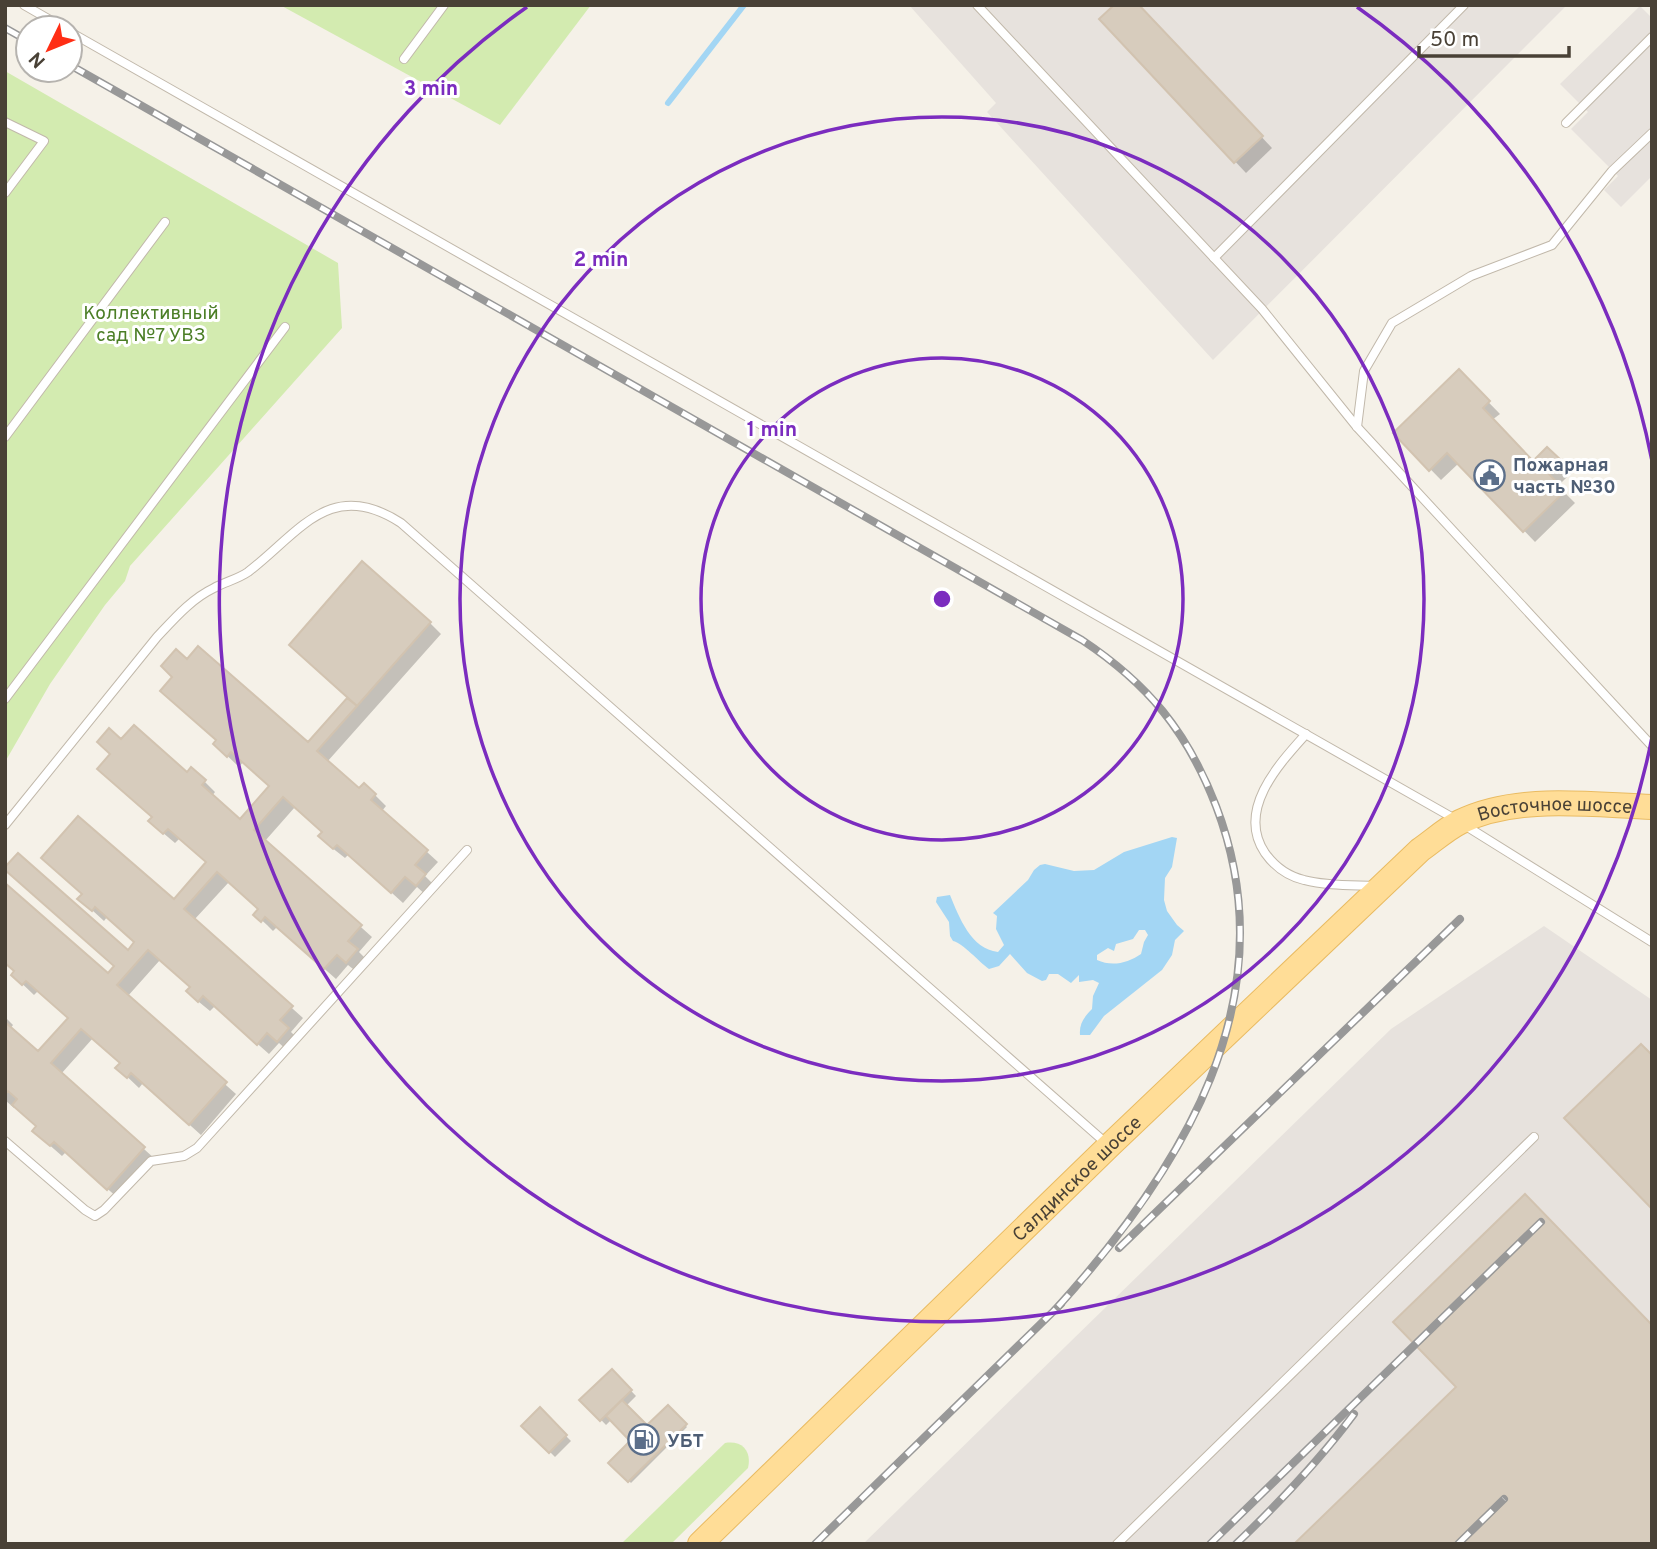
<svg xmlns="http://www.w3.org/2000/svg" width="1657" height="1549" viewBox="0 0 1657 1549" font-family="Overpass,sans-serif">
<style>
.industrial{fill:#e7e2dd}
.green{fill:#d3ebb0}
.water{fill:#a3d6f4;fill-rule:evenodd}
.shadow{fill:#0003}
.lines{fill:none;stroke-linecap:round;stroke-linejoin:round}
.stream{stroke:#a3d6f4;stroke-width:6}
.building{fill:#d7ccbd;stroke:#d2c3b0;stroke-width:2}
.service-casing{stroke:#c1b8aa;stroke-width:10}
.primary-casing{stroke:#e9bb62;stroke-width:26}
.service{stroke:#fff;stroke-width:8}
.primary{stroke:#ffdd97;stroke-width:24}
.rail-casing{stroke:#989898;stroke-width:8}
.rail{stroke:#fff;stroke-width:5;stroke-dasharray:16;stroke-linecap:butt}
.ring{fill:none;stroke:#7b2cbf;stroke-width:3.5}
.labels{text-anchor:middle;stroke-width:6;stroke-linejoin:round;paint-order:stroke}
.park-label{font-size:19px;fill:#4b7e26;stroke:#fff}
.service-label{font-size:19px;font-weight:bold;fill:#4e5e75;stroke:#fff;text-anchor:start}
.street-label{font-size:19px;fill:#494136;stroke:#fff}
.centre{fill:#7b2cbf;stroke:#fff;stroke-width:3.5}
.ring-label{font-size:21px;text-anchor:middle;font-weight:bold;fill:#7b2cbf;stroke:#fff;stroke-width:6;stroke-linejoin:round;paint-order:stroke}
</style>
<rect width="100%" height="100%" fill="#f5f1e8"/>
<g class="industrial">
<polygon points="909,5 1567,5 1213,360 987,112 996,103"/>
<polygon points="1640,6 1652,18 1652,176 1621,207 1604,190 1618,176 1571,129 1588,112 1560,84"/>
<polygon points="1544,926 1652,1000 1652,1544 863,1544 1391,1029"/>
</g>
<g class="green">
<polygon points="280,5 591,5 500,125"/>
<polygon points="5,71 338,263 342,328 130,566 125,581 105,605 50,684 5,762"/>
<path d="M725,1443C742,1440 752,1451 748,1468L671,1544H621Z"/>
</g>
<path class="water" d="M1172,837L1177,838L1172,867L1165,878L1164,900L1167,911L1177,925L1184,931L1175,940L1172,955L1162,970L1104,1016L1090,1035H1080C1079,1024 1084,1017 1092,1009L1093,996L1099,983L1093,980L1079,982V975L1071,983L1058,974H1049L1046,980L1042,981L1027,973L1010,954L999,966L989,969C979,962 963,943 953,941L950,936L949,922L936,902L937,897L950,895C959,917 971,949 998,952L1004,945L996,929L997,916L993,913L1028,880L1034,870L1040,865L1045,864L1074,871L1094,870L1124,852ZM1139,930H1145L1148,935L1144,942L1141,954C1128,963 1112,967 1097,960V955L1108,948L1114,951L1116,944L1133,939Z"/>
<g class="shadow">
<polygon points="1137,5 1272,148 1246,173 1102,19"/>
<polygon points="1459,372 1500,414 1492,420 1533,463 1547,449 1571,473 1558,486 1575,503 1535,542 1459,463 1441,480 1395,433"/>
<polygon points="430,623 441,634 327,762 360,791 364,786 375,795 386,806 382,811 438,862 425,876 436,887 427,896 417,887 403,903 349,854 345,858 331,847 324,832 295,807 265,841 372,937 359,952 368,961 358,973 348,965 336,979 277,927 273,931 267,925 256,915 260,909 229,882 194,920 303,1018 291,1032 299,1040 289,1052 279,1043 269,1054 215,1006 210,1011 199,1002 188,991 192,987 160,960 127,997 236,1094 201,1135 143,1083 139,1088 118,1068 121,1064 93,1038 61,1074 155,1159 119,1199 66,1152 62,1156 46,1142 38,1127 15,1106 14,1108 5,1100 5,1017 13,1025 10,1029 38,1054 70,1018 38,991 34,995 13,975 108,975 136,943 107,917 104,921 80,899 174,902 208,863 180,838 175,843 162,832 121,742 204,781 215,792 212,796 241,821 271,786 243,762 239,767 215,744 308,745 349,698"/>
<polygon points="612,1371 636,1396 626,1406 647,1428 668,1408 687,1427 631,1483 611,1463 633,1441 612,1419 606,1425 582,1400"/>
<polygon points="540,1410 571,1441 555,1457 524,1426"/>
</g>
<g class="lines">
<polyline class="stream" points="668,103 744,5"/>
</g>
<g class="building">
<polygon points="1114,5 1139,5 1263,136 1234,163 1099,19"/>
<polygon points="1459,369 1490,401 1483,408 1533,461 1547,447 1562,461 1549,474 1565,491 1523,532 1447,453 1429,471 1393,433"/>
<polygon points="362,561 431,622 357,706 289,645"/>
<polygon points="198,646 308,742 347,698 357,706 317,751 359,788 364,783 376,794 371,800 428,850 415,865 426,874 416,886 405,877 391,893 337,845 333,849 318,836 322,832 283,797 254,830 362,925 348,941 358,949 346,963 337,955 324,969 265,917 261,922 253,915 258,909 217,872 184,909 293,1006 280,1020 289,1028 277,1042 267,1033 257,1045 203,996 198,1002 186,991 190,987 148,950 117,985 227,1082 189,1125 131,1073 127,1078 115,1068 120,1063 81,1029 51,1063 145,1147 107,1190 54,1142 50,1146 32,1131 36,1126 12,1105 17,1099 8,1091 5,1094 5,1022 38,1051 68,1018 26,981 22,985 11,975 14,971 5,963 5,883 108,973 114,966 5,870 5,867 18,853 128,950 134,942 95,907 92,911 77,899 82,894 41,858 78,816 174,899 206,862 168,829 163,834 148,821 152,817 97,769 110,754 97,742 109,728 121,739 134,725 187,772 191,767 206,780 202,785 240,819 269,786 231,752 227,757 213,744 216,740 160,691 172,677 161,666 176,649 187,659"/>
<polygon points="1641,1044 1652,1055 1652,1209 1564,1118"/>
<polygon points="1525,1194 1652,1325 1652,1544 1294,1544 1456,1387 1393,1322"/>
<polygon points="612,1369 632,1390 600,1421 579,1400"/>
<polygon points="622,1400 647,1425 668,1405 687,1424 628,1482 608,1463 630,1441 606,1416"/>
<polygon points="540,1407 567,1435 549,1453 521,1426"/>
</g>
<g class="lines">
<defs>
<g id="service">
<polyline points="24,5 64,28"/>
<polyline points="977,5 1262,309 1357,427 1652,746"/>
<polyline points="70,32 1455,819"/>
<polyline points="404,59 444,5"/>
<polyline points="5,122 44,141 5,193"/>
<polyline points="1566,123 1652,37"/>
<polyline points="1214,258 1464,5"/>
<polyline points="1357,427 1364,371 1392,323 1471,276 1552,245 1612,171 1652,133"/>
<polyline points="5,437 165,222"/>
<polyline points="5,699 285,327"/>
<path d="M1306,734C1279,764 1236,810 1265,853C1275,867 1287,876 1304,880C1327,886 1352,885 1375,886"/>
<path d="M5,825L157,637C174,619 191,599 214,588C225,582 238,579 248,572C299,533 330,477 401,523L1107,1144"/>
<polyline points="1466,826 1652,942"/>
<polyline points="5,1141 85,1210 95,1216 104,1210 151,1161 184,1156 197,1148 467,850"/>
<polyline points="1117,1544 1534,1137"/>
</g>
<g id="primary">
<path id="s1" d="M700,1544L1109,1146L1420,850C1433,841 1446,829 1460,822C1517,794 1590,805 1652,807"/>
</g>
</defs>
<use href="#service" class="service-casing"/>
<use href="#primary" class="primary-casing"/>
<use href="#service" class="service"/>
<use href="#primary" class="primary"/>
<defs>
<g id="rail">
<polyline points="5,28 28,41"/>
<path d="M70,65L1082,640C1148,684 1187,731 1216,806C1290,999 1181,1171 1055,1310"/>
<polyline points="1119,1248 1460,919"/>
<polyline points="815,1544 1061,1304"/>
<polyline points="1210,1544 1541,1222"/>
<path d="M1236,1544C1279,1503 1318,1462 1354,1414"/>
<polyline points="1458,1544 1504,1499"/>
</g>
</defs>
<use href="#rail" class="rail-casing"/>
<use href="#rail" class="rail"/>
</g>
<g class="ring">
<circle cx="942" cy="599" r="241"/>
<circle cx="942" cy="599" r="482"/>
<path d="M1652 737A723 723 0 1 1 527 7M1357 7A723 723 0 0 1 1652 461"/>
</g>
<defs>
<symbol id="civic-ring" viewBox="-11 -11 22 22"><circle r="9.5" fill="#fff" stroke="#5c6f8a" stroke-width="1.5"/><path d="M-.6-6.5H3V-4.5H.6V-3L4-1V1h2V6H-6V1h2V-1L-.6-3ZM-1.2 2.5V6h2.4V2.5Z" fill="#5c6f8a"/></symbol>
<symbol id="fuel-ring" viewBox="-11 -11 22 22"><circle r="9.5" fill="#fff" stroke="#5c6f8a" stroke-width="1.5"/><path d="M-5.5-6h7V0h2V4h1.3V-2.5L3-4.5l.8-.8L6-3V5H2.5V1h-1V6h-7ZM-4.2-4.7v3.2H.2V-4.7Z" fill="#5c6f8a"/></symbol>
</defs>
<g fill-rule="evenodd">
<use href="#civic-ring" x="1472" y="458" width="35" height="35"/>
<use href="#fuel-ring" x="626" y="1422" width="35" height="35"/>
</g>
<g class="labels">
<g class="park-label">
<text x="151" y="319">Коллективный<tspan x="151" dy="22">сад №7 УВЗ</tspan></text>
</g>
<g class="service-label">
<text x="1513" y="471">Пожарная<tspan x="1513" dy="22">часть №30</tspan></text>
<text x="667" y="1447">УБТ</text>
</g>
<g class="street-label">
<text dy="7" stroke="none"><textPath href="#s1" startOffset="1146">Восточное шоссе</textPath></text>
<text dy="7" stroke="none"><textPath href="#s1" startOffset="525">Салдинское шоссе</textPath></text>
</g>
</g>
<circle cx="942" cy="599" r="10" class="centre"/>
<g class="ring-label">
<text x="431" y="95">3 min</text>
<text x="601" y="266">2 min</text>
<text x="772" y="436">1 min</text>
</g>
<rect width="1657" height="1549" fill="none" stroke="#494136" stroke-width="14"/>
<g transform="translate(49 49) rotate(227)"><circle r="33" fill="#ffffff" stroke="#b6b3af" stroke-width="2"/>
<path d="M0-5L12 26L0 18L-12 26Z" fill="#ff2e15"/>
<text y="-10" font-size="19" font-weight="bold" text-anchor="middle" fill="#494136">N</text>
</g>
<path d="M1419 46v10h150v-10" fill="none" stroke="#494136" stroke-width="3.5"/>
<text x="1430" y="46" font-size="21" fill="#494136" stroke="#ffffff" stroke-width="5" paint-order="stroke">50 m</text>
</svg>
